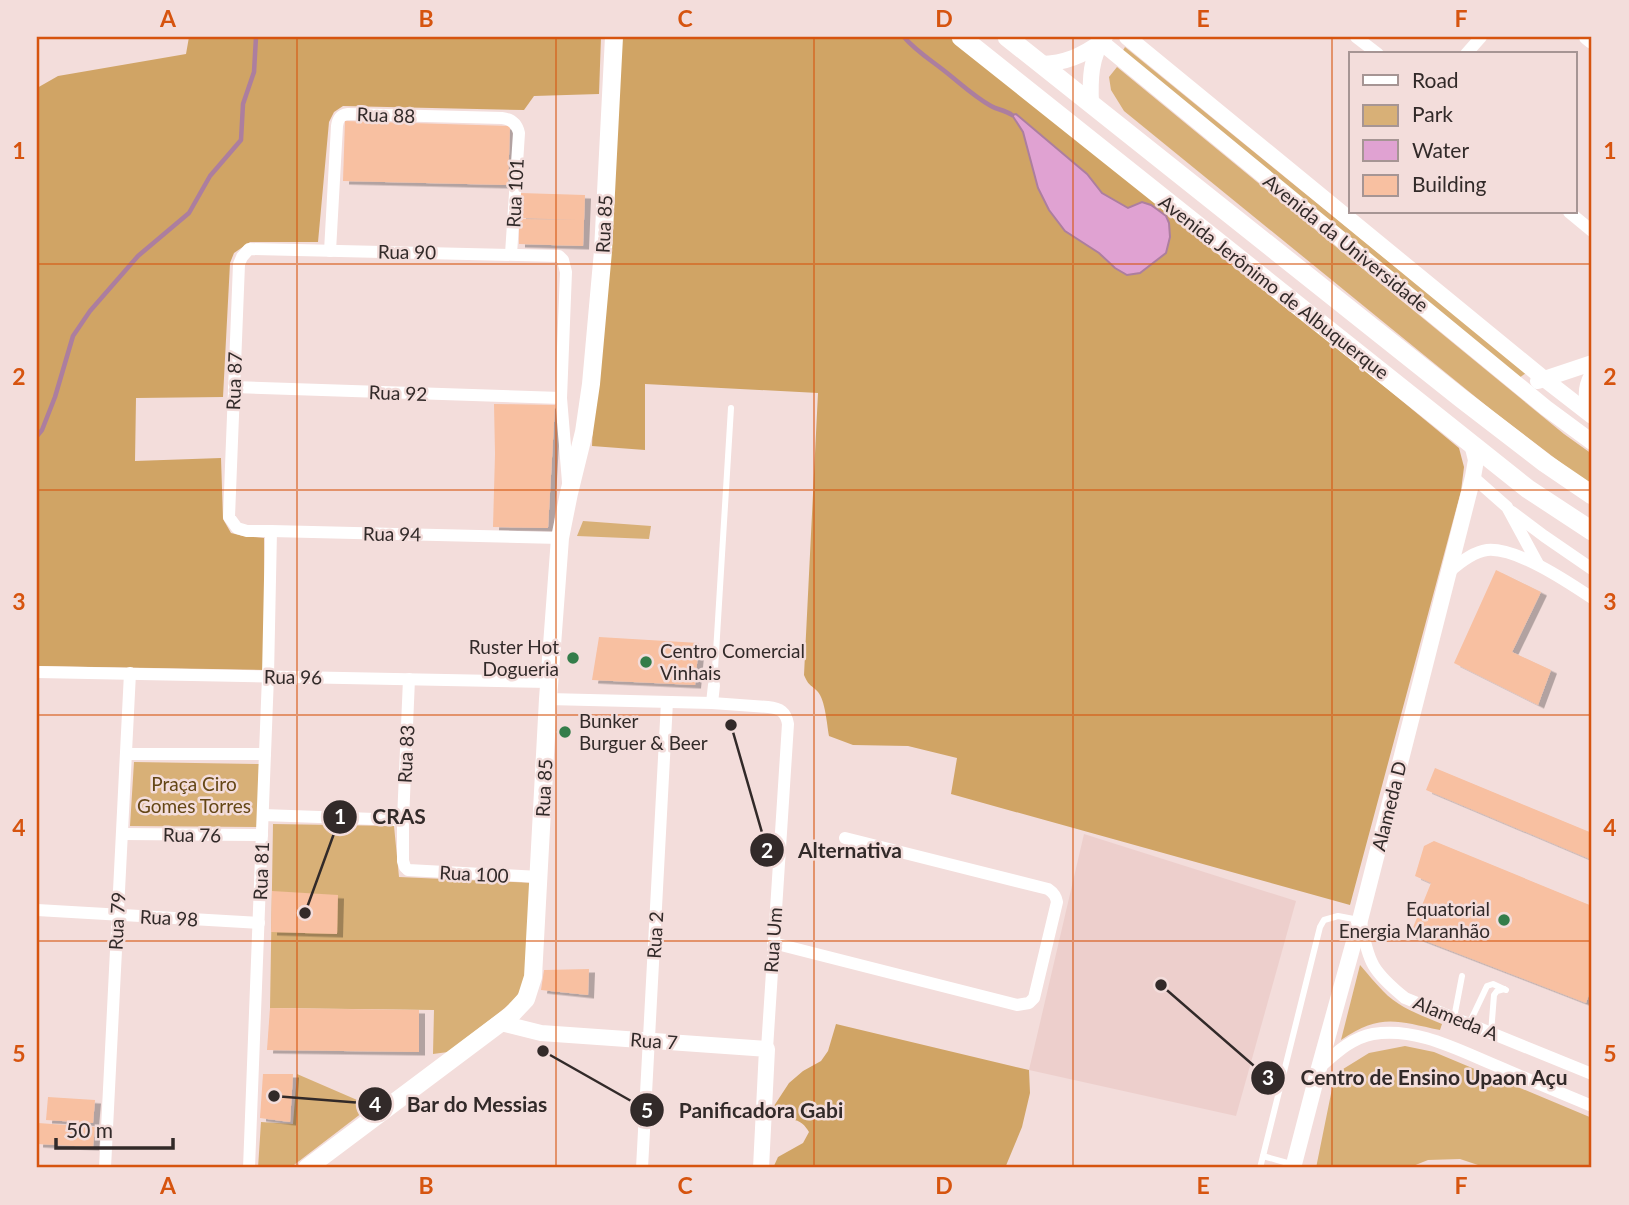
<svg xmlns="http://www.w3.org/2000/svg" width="1629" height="1205" viewBox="0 0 1629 1205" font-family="Lato,sans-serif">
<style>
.built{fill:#edcfcc}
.green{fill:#d8b077}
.forest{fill:#d0a465}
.water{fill:#e0a2d2;stroke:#ac7e9f;stroke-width:2}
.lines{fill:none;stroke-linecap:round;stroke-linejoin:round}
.stream{stroke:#ac7e9f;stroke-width:4.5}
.building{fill:#f8c0a1;filter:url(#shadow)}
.service{stroke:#fff;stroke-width:6}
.minor{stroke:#fff;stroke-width:12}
.tertiary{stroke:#fff;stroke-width:16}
.secondary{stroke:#fff;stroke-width:18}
.primary{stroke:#fff;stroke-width:19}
.grid{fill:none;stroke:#d6540f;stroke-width:2;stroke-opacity:0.55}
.poi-dot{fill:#347d4a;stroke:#f3dddb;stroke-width:2.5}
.labels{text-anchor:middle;stroke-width:5;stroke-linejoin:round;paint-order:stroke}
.street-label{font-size:19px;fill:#322a29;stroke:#f3dddb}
.poi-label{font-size:19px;fill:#322a29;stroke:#f3dddb;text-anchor:end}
.park-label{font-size:19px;fill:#644615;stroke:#f3dddb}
.leader{fill:none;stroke:#322a29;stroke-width:2.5}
.callout-dot{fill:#322a29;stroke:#f3dddb;stroke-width:2.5}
.mark-label{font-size:21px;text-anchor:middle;font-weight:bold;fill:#fff}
.callout-label{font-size:21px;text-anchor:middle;font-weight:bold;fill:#322a29;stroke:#f3dddb;stroke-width:5;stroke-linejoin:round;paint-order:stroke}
.neatline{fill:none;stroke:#d6540f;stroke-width:2.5}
.grid-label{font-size:23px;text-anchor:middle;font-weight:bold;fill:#d6540f}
</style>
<defs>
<filter id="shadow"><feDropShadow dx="6" dy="3.5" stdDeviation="0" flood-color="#0004"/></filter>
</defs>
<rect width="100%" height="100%" fill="#f3dddb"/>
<polygon class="built" points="1084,834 1296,901 1236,1116 1029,1070"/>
<g class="green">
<polygon points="1125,47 1526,373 1519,378 1122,52"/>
<polygon points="1117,67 1564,434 1592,454 1592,484 1573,472 1494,412 1124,111 1111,90 1109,77"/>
<polygon points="583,521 651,526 649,539 577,536"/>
<polygon points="134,762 259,764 258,827 130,826"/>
<polygon points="273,824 394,826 399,877 535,883 528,975 521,990 513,1001 500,1012 448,1052 433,1054 434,1010 270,1008"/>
<path d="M1360,965C1368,974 1375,983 1383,991C1399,1008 1421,1015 1442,1024L1440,1030C1396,1021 1381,1013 1341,1040Z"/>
<polygon points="1405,1046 1434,1052 1592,1118 1592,1168 1487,1168 1460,1159 1428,1160 1408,1168 1316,1168 1335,1074 1369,1053"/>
<polygon points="297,1074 371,1106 290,1168 258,1168 261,1122 293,1124"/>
</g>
<g class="forest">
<polygon points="189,37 601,37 599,94 534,96 524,110 343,106 334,112 329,122 318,242 250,242 234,253 230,263 223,397 136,398 135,461 221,458 223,519 231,533 243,536 264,538 266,670 37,666 37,88 58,76 186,54"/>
<path d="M613,37H961L1459,448L1464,467L1461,491L1350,905L951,794L957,758L908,746L853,745L829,736C827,724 825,700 818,692C811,684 809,687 804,675L818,393L645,384V450L592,446L604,163Z"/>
<path d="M836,1024L1029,1070L1030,1093L1022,1127L1005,1168H773L778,1157L803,1143L809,1132C801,1118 792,1119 777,1118L772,1109L789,1083L803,1071L821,1061L828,1051Z"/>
</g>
<polygon class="water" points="1016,114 1087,174 1102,193 1128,208 1142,202 1151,205 1158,210 1166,216 1169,223 1170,237 1166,253 1140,273 1127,275 1115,268 1099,253 1065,231 1049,210 1038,188 1023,132 1012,115"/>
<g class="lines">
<g class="stream">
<path d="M904,37C915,50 929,59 942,69C959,82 973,96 991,106C998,110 1005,110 1012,115"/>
<polyline points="37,436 42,430 55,397 73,336 90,311 138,256 189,213 210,176 241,140 243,104 254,72 256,37"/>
</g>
</g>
<g class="building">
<polygon points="345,121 510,126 508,185 343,181"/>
<polygon points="520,193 585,195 583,246 519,244 519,219 577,220 520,218"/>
<polygon points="494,404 555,405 548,528 493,527 495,454"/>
<polygon points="1496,570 1541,592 1512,652 1551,670 1538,705 1454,663"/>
<polygon points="599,637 699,643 695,685 592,680"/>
<polygon points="1435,768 1592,833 1592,860 1426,790"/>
<polygon points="1434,841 1592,906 1592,986 1586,1003 1410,935 1431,883 1415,876 1424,846"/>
<polygon points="272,891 338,895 337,934 271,932"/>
<polygon points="589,969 588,995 541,990 544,970"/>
<polygon points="270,1008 419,1010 419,1052 267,1050"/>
<polygon points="263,1074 293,1074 290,1122 260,1118"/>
<polygon points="48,1097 95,1100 93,1123 46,1120"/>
<polygon points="38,1123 95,1127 93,1147 37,1144"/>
</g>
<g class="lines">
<g class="service">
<polyline points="714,685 731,408"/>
<polyline points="1454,1018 1462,976"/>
<polyline points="1469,1024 1487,986 1493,984 1506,990"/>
<polyline points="1491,1033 1494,995 1497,991 1504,989"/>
<polyline points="1263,1156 1291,1164"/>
<polyline points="1260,1168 1320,927 1324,920 1338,916 1359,920"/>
</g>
<g class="minor">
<polyline points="1356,37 1378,54"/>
<polyline points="1466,54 1481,37"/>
<polyline points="1569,212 1592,231"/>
<path d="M330,251L337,126C338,119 340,115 348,114L502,118C511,119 517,124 519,133L511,254"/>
<polyline points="234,387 561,398"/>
<polyline points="1473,477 1507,507 1538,564"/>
<polyline points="1512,512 1544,536 1592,569"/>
<polyline points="560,538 271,531 247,531 237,528 229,517 239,264 242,257 249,249 559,256 563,260 566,272 561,398 568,482"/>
<path d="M1449,572C1459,563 1473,552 1487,550C1516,547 1568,582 1592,598"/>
<polyline points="37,672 549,682"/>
<polyline points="409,679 403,820 403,861 405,867 408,870 539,877"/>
<path d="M548,699L712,703L768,707C780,708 786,712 788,724L767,1049"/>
<polyline points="712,703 714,685"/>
<polyline points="126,754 265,754"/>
<polyline points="263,815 403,820"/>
<polyline points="122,834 262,835"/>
<polyline points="37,910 259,923"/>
<path d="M1361,922C1368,963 1373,972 1405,998L1592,1074"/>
<path d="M773,943L1017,1005L1029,1003L1034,998L1057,902C1056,896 1054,893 1048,889L845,838"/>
<path d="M1319,1068C1335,1054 1351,1038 1373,1034C1417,1027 1458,1050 1497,1066C1529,1080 1561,1093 1592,1106"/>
<polyline points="105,1168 130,673"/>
<polyline points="249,1168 268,676 271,531"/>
<polyline points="642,1168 667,702"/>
</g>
<g class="tertiary">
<polyline points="1127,37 1543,378 1592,416"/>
<polyline points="1587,37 1592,41"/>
<polyline points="1101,42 1546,408 1592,442"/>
<path d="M1041,64C1065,63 1082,56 1101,42"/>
<path d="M1091,104C1090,81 1090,56 1105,37"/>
<path d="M1592,375C1585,388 1585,399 1592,413"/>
<polyline points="1538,381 1592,363"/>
<polyline points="501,1023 541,1033 767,1049 761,1168"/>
<polyline points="1293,1168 1319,1068 1360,920 1473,477 1476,460 1472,444"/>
</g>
<polyline class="secondary" points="307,1168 511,1015 526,999 533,977 548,699 560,538 569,493 584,432 591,384 603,251 614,37"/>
<g class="primary">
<polyline points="961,37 1528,489 1592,531"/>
<polyline points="1007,37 1462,399 1545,463 1592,495"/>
</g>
</g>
<path class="grid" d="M297,37V1168M556,37V1168M814,37V1168M1073,37V1168M1332,37V1168M37,264H1592M37,490H1592M37,715H1592M37,941H1592"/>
<g class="poi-dot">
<circle cx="573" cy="658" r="7"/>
<circle cx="646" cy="662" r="7"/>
<circle cx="565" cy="732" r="7"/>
<circle cx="1504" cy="920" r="7"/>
</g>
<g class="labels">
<g class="street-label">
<text transform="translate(386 115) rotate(2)" y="7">Rua 88</text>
<text transform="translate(515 193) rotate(-87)" y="7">Rua 101</text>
<text transform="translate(604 224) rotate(-87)" y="7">Rua 85</text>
<text transform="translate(1346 243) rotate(39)" y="7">Avenida da Universidade</text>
<text transform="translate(407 252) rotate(1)" y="7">Rua 90</text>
<text transform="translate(1274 287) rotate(38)" y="7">Avenida Jerônimo de Albuquerque</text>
<text transform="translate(234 381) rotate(-88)" y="7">Rua 87</text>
<text transform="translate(398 393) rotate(2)" y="7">Rua 92</text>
<text transform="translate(392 534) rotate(1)" y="7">Rua 94</text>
<text transform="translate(293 677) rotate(1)" y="7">Rua 96</text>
<text transform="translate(406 754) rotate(-87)" y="7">Rua 83</text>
<text transform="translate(544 788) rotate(-87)" y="7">Rua 85</text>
<text transform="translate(1389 806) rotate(-76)" y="7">Alameda D</text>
<text transform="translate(192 835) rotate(1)" y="7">Rua 76</text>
<text transform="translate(261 871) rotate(-88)" y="7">Rua 81</text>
<text transform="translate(474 874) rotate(3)" y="7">Rua 100</text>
<text transform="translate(169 918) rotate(3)" y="7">Rua 98</text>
<text transform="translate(117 921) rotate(-87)" y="7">Rua 79</text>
<text transform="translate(655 935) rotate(-87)" y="7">Rua 2</text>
<text transform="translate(773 940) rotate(-86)" y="7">Rua Um</text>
<text transform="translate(1456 1018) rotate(22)" y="7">Alameda A</text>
<text transform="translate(654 1041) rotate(4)" y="7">Rua 7</text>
</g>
<g class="poi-label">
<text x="559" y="654">Ruster Hot<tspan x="559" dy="22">Dogueria</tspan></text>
<text x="660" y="658" text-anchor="start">Centro Comercial<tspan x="660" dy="22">Vinhais</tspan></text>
<text x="579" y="728" text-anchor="start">Bunker<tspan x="579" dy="22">Burguer &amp; Beer</tspan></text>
<text x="1490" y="916">Equatorial<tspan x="1490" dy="22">Energia Maranhão</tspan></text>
</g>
<g class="park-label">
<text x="194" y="791">Praça Ciro<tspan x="194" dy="22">Gomes Torres</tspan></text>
</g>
</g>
<path class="leader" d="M305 913L340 817M731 725L767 850M1161 985L1268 1078M274 1096L375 1104M543 1051L647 1110"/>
<g class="callout-dot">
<circle cx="305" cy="913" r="7"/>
<circle cx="731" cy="725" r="7"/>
<circle cx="1161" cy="985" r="7"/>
<circle cx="274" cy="1096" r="7"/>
<circle cx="543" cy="1051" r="7"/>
<circle cx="340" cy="817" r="18"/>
<circle cx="767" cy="850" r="18"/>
<circle cx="1268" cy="1078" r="18"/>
<circle cx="375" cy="1104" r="18"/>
<circle cx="647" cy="1110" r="18"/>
</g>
<g class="mark-label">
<text x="340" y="824">1</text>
<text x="767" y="858">2</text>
<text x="1268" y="1085">3</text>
<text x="375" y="1112">4</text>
<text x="647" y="1118">5</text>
</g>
<g class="callout-label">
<text x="399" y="824">CRAS</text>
<text x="850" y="858">Alternativa</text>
<text x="1434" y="1085">Centro de Ensino Upaon Açu</text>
<text x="477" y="1112">Bar do Messias</text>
<text x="761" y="1118">Panificadora Gabi</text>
</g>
<rect width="1629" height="1205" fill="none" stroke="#f3dddb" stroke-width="77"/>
<rect x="1349" y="52" width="228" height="161" fill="#f3dddb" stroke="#a69594" stroke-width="2"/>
<rect x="1363" y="75" width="35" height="10" fill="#ffffff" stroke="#a69594" stroke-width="2"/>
<text x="1412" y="88" font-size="21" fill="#322a29">Road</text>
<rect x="1363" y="105" width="35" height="21" fill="#d8b077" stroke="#a69594" stroke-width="2"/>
<text x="1412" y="122" font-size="21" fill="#322a29">Park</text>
<rect x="1363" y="140" width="35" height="21" fill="#e0a2d2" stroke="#a69594" stroke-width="2"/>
<text x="1412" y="158" font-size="21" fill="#322a29">Water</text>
<rect x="1363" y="175" width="35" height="21" fill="#f8c0a1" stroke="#a69594" stroke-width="2"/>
<text x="1412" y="192" font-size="21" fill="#322a29">Building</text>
<path d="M56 1138v10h117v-10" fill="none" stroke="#322a29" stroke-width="3.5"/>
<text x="66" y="1138" font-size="21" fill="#322a29" stroke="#f3dddb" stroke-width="5" paint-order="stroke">50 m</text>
<rect x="38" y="38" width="1552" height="1128" class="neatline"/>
<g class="grid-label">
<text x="168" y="27">A</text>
<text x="426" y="27">B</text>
<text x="685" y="27">C</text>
<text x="944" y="27">D</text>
<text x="1203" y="27">E</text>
<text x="1461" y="27">F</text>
<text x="19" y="159">1</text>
<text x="1610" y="159">1</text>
<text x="19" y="385">2</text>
<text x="1610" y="385">2</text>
<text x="19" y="610">3</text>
<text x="1610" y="610">3</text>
<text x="19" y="836">4</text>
<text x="1610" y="836">4</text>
<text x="19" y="1062">5</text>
<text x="1610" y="1062">5</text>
<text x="168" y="1194">A</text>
<text x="426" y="1194">B</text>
<text x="685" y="1194">C</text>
<text x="944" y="1194">D</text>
<text x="1203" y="1194">E</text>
<text x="1461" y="1194">F</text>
</g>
</svg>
